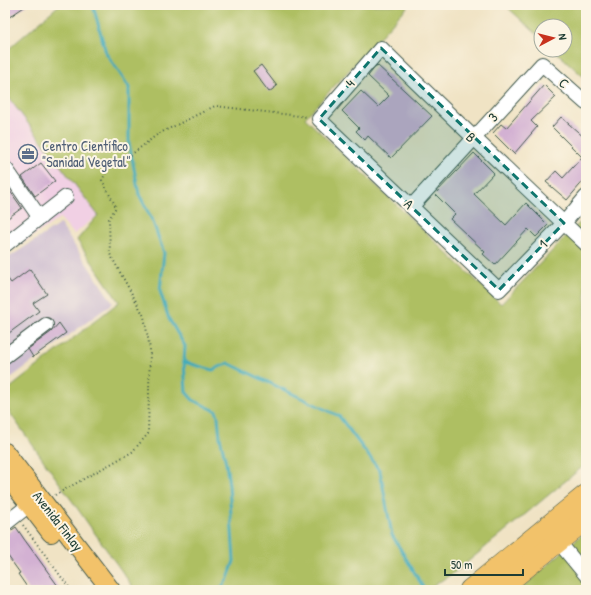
<svg xmlns="http://www.w3.org/2000/svg" width="591" height="595" viewBox="0 0 591 595" font-family="'Patrick Hand',sans-serif">
<style>
.built{fill:#f1d0e4}
.industrial{fill:#cebed1}
.green{fill:#aebf62;stroke:#667e4b}
.lines{fill:none;stroke-linecap:round;stroke-linejoin:round}
.stream{stroke:#3ba9ba;stroke-width:3}
.building{fill:#d3b1d3}
.minor-casing{stroke:#3e564a;stroke-width:16}
.major-casing{stroke:#3e564a;stroke-width:20}
.highway-casing{stroke:#3e564a;stroke-width:22}
.path{stroke:#3e564a;stroke-width:2;stroke-dasharray:1 3;stroke-linecap:butt}
.minor{stroke:#fff;stroke-width:14}
.major{stroke:#f2c26a;stroke-width:18}
.highway{stroke:#f2c26a;stroke-width:21}
.marked{fill:#0f766e;fill-opacity:0.2;stroke:#0f766e;stroke-width:3;stroke-dasharray:8 5;stroke-linejoin:round}
.labels{text-anchor:middle;stroke-width:4;stroke-linejoin:round;paint-order:stroke}
.street-label{font-size:14px;fill:#1f3d34;stroke:#fcf5e5}
.service-label{font-size:14px;fill:#4e5e75;stroke:#fcf5e5;text-anchor:start}
</style>
<rect width="100%" height="100%" fill="#fcf5e5"/>
<filter id="ink" filterUnits="userSpaceOnUse"><feTurbulence type="fractalNoise" baseFrequency=".025" numOctaves="2"/><feDisplacementMap in="SourceGraphic" scale="8" xChannelSelector="R" yChannelSelector="G"/><feConvolveMatrix kernelMatrix="1 2 1 2 8 2 1 2 1" color-interpolation-filters="sRGB"/></filter>
<filter id="wash" filterUnits="userSpaceOnUse"><feTurbulence type="fractalNoise" baseFrequency=".012" numOctaves="4" result="noise"/><feDisplacementMap in="SourceGraphic" scale="16" xChannelSelector="R" yChannelSelector="G"/><feGaussianBlur stdDeviation="0.9" result="paint"/><feColorMatrix in="noise" values="0 0 0 0 0 0 0 0 0 0 0 0 0 0 0 0 0 1.4 0 .05"/><feComposite in="paint" operator="in"/></filter>
<g filter="url(#wash)">
<rect width="100%" height="100%" fill="#f0e3c4"/>
<polygon class="built" points="5,93 98,215 74,234 60,218 5,255"/>
<polygon class="industrial" points="60,224 113,303 5,382 5,260"/>
<g class="green">
<polygon points="59,5 409,5 305,118 501,304 579,223 586,229 586,464 459,569 427,590 135,590 5,406 5,392 119,302 77,240 98,215 5,93 5,52"/>
<polygon points="505,5 586,5 586,79 554,50 565,50 565,26 541,26 541,38"/>
<polygon points="586,531 586,590 519,590"/>
</g>
<g class="lines">
<g class="stream">
<polyline points="93,5 106,53 129,87 129,143 139,194 153,222 164,253 160,291 169,319 185,346 184,362 186,392 193,400 216,411 218,417 220,437 226,463 229,485 234,561 228,578 220,590"/>
<polyline points="184,362 213,370 228,363 339,416 380,471 392,535 425,590"/>
</g>
</g>
<g id="blocks">
<g class="building">
<polygon points="5,5 27,5 5,20"/>
<polygon points="261,65 277,86 269,92 253,71"/>
<polygon points="377,65 432,116 391,158 368,136 365,140 356,131 359,128 342,111 361,91 378,107 389,96 368,76"/>
<polygon points="544,85 556,97 531,121 537,127 514,154 493,133 501,124 506,128"/>
<polygon points="561,117 586,139 586,178 567,200 546,182 556,171 563,178 582,157 552,127"/>
<polygon points="474,153 494,173 474,194 506,225 526,203 548,225 536,237 528,229 495,265 483,254 485,252 450,219 455,214 435,194"/>
<polygon points="41,163 55,181 35,196 22,177"/>
<polygon points="5,184 22,208 5,220"/>
<polygon points="30,269 47,294 33,303 39,311 5,336 5,275 11,283"/>
<polygon points="59,323 66,333 33,357 28,349 51,332"/>
<polygon points="16,527 24,539 61,590 29,590 18,574 20,573 5,552 5,535"/>
</g>
</g>
</g>
<g filter="url(#ink)">
<use href="#blocks" fill-opacity="0" stroke="#3e564a" stroke-width="1"/>
<g class="lines">
<defs>
<g id="minor">
<polyline points="6,169 40,218"/>
<path d="M586,197L564,223L499,290L319,119L381,48C448,114 517,179 586,244"/>
<polyline points="412,206 542,64 586,103"/>
<polyline points="5,245 66,197"/>
<polyline points="5,356 46,325"/>
<polyline points="5,524 38,498"/>
<polyline points="553,535 586,575"/>
</g>
<g id="major">
<polyline points="5,452 111,590"/>
<polyline points="5,473 51,533"/>
</g>
<g id="highway">
<polyline points="470,590 586,495"/>
<polyline points="498,590 586,519"/>
</g>
</defs>
<use href="#minor" class="minor-casing"/>
<use href="#major" class="major-casing"/>
<use href="#highway" class="highway-casing"/>
<g class="path">
<polyline points="55,495 132,452 148,434 150,349 144,316 110,254 109,219 116,207 102,180 108,169 132,154 158,134 215,106 308,117"/>
<polyline points="5,499 9,505"/>
<polyline points="23,525 71,590"/>
</g>
<use href="#minor" class="minor"/>
<use href="#major" class="major"/>
<use href="#highway" class="highway"/>
</g>
</g>
<path class="marked" d="M381,48L564,223L499,290L319,119Z"/>
<defs>
<symbol id="office-ring" viewBox="-11 -11 22 22"><circle r="9.5" fill="#fcf5e5" stroke="#5c6f8a" stroke-width="1.5"/><path d="M-6-3h4V-5.5h4V-3h4V5H-6ZM-1-4.5V-3h2v-1.5ZM-6 0V1H6V0Z" fill="#5c6f8a"/></symbol>
</defs>
<g fill-rule="evenodd">
<use href="#office-ring" x="17" y="143" width="22" height="22"/>
</g>
<g class="labels">
<g class="street-label">
<text transform="translate(350 83) rotate(-49)" y="5">4</text>
<text transform="translate(564 83) rotate(42)" y="5">C</text>
<text transform="translate(493 117) rotate(-48)" y="5">3</text>
<text transform="translate(471 137) rotate(44)" y="5">B</text>
<text transform="translate(409 204) rotate(44)" y="5">A</text>
<text transform="translate(543 244) rotate(-46)" y="5">1</text>
<text transform="translate(58 521) rotate(52)" y="5">Avenida Finlay</text>
</g>
<g class="service-label">
<text x="42" y="151">Centro Científico<tspan x="42" dy="16">"Sanidad Vegetal"</tspan></text>
</g>
</g>
<rect width="591" height="595" fill="none" stroke="#fcf5e5" stroke-width="20"/>
<g transform="translate(553 38) rotate(83)"><circle r="19" fill="#fcf5e5" stroke="#a4ab9e"/>
<path d="M0-3L7 15L0 10L-7 15Z" fill="#c8321e"/>
<text y="-6" font-size="11" font-weight="bold" text-anchor="middle" fill="#1f3d34">N</text>
</g>
<path d="M445 569v6h78v-6" fill="none" stroke="#1f3d34" stroke-width="2"/>
<text x="451" y="569" font-size="12" fill="#1f3d34" stroke="#fcf5e5" stroke-width="3" paint-order="stroke">50 m</text>
</svg>
